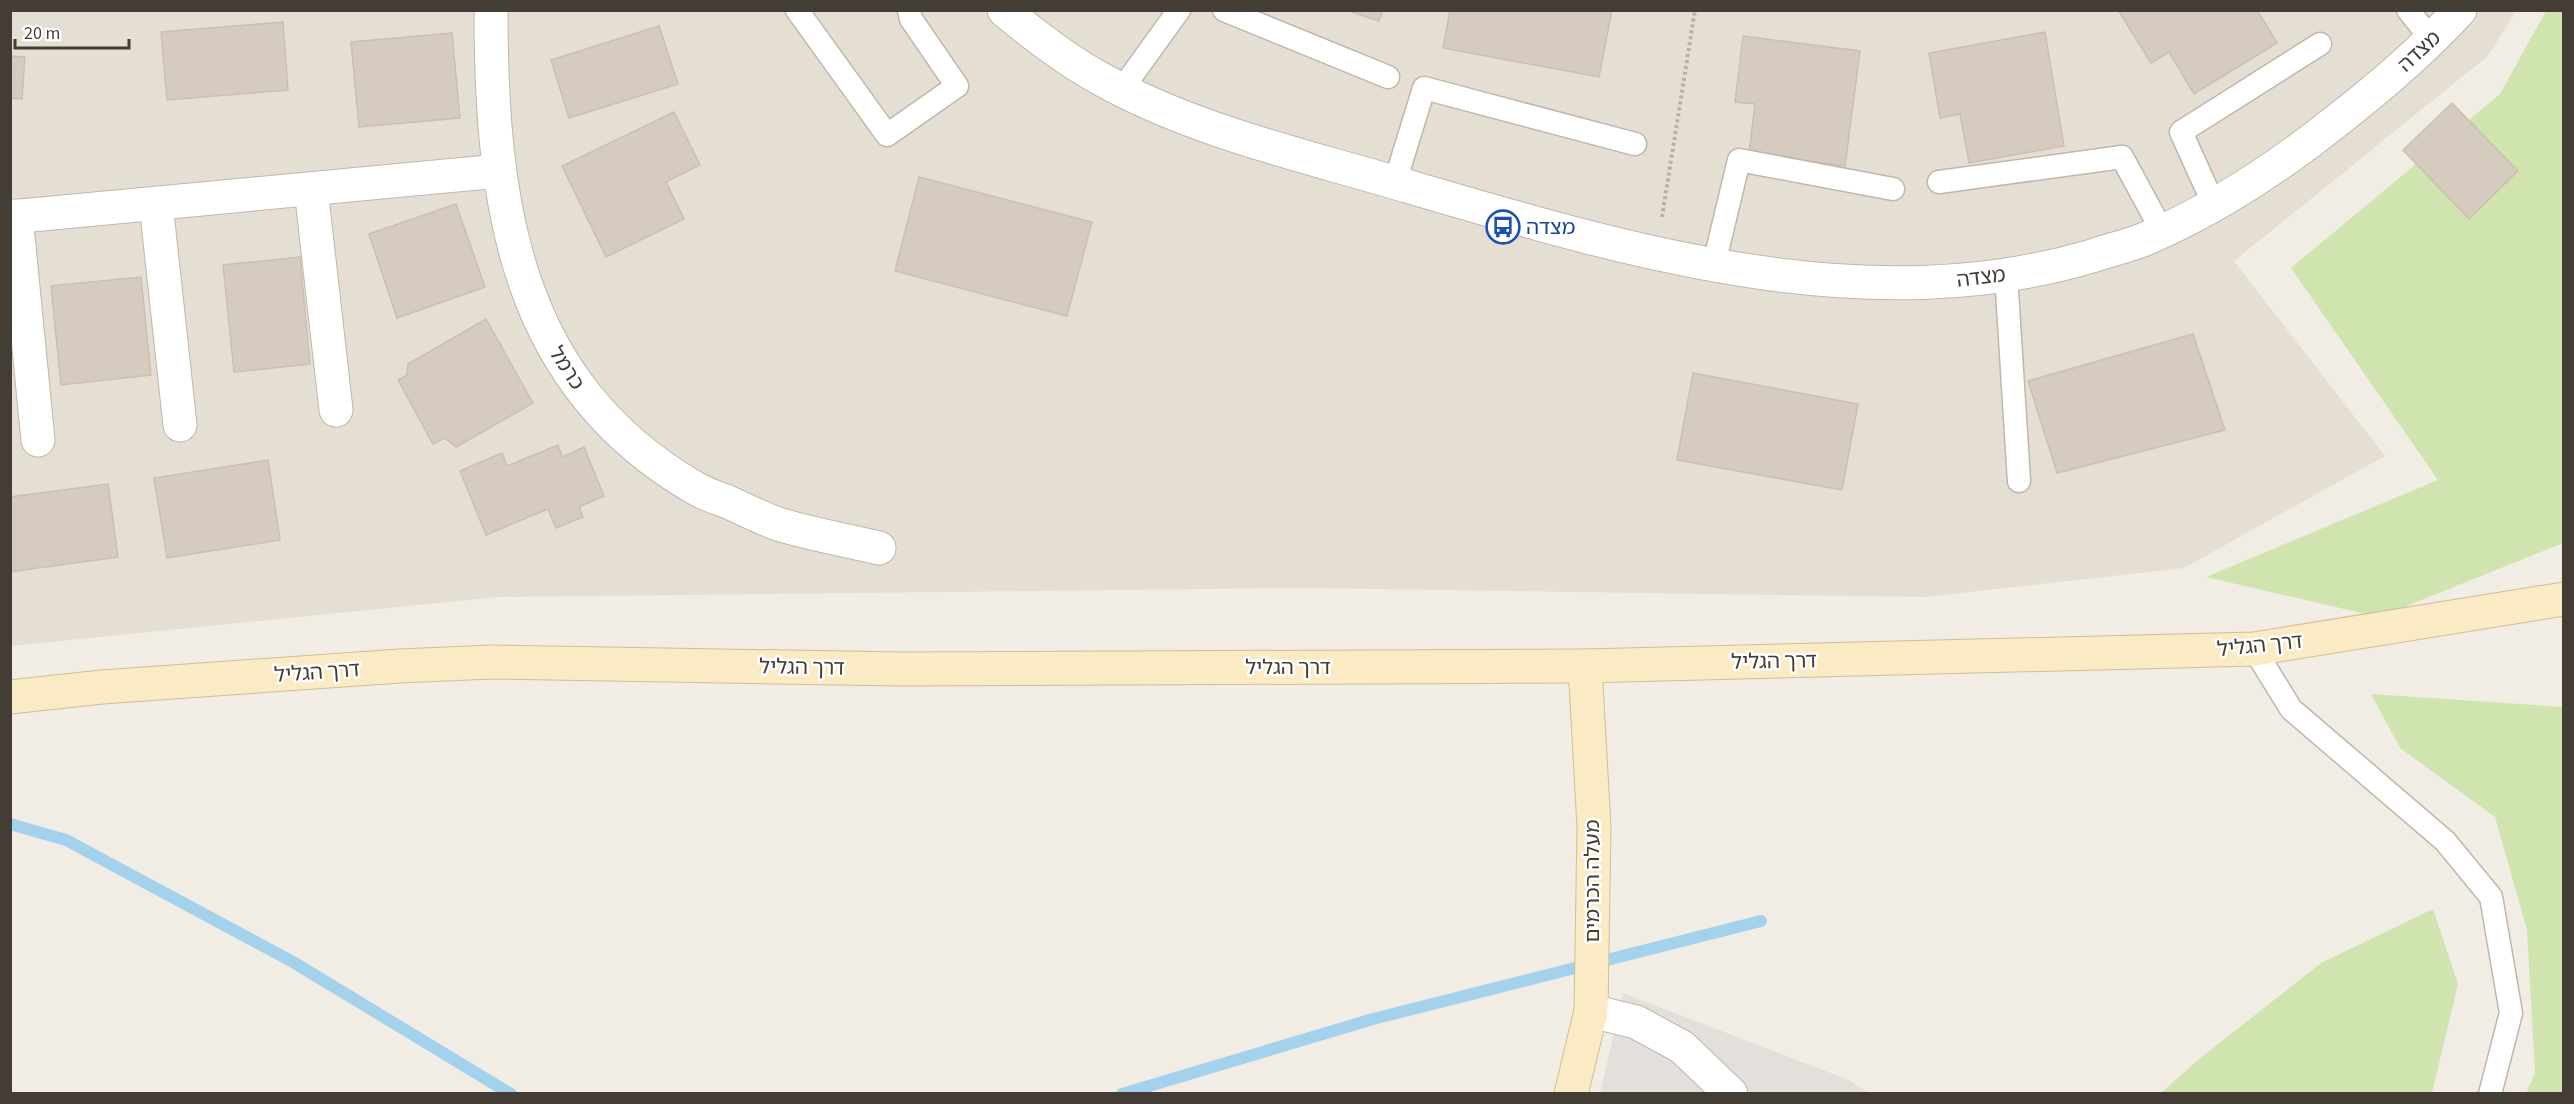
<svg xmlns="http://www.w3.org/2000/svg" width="2574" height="1104" viewBox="0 0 2574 1104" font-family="'Source Sans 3','Noto Sans Hebrew',sans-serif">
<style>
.residential{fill:#e5dfd3}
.industrial{fill:#e3dfda}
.green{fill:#cfe4af}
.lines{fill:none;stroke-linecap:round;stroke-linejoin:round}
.stream{stroke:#a4d2ec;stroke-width:12}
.building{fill:#d5cbbe;stroke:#cdbfaf;stroke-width:1.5}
.lane-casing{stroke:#bfb7ab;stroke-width:25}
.street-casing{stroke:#bfb7ab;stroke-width:35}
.secondary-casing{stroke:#cfbe97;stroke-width:35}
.path{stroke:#bdaf9a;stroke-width:4;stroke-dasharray:3 3;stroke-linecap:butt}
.lane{stroke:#fff;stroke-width:22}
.street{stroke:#fff;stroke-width:33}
.secondary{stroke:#fbebc5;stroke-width:33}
.labels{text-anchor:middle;stroke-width:5;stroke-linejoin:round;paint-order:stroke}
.street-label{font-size:21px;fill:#433d35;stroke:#fff}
.transit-label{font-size:21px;fill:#164399;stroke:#fff;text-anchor:start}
</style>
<rect width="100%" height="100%" fill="#f1ede5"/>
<polygon class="residential" points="11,11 2516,11 2488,56 2234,261 2385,456 2184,568 1925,597 1301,588 497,597 11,646"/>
<polygon class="industrial" points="1623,993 1849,1080 1869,1093 1600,1094"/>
<g class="green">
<polygon points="2546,11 2563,11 2563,543 2379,617 2206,577 2438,480 2291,268 2500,94"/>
<polygon points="2371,694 2563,707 2563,1093 2526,1093 2535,1073 2527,930 2495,817 2400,748"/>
<polygon points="2433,909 2458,984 2432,1093 2161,1093 2198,1060 2321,963"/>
</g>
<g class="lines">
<g class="stream">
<polyline points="10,824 66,840 293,962 511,1094"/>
<polyline points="1122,1094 1373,1019 1761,921"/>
</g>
</g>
<g class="building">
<polygon points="1346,10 1383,10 1379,21"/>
<polygon points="1450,10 1612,10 1599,77 1443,48"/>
<polygon points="2118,10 2257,10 2277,43 2194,94 2169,52 2151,63"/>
<polygon points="283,22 288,90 167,100 161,32"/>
<polygon points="659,26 678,84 569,118 551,60"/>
<polygon points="2045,32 2064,146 1969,163 1960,114 1940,118 1929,53"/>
<polygon points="452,33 460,118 359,127 351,42"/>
<polygon points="1743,36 1860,51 1845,166 1749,153 1755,104 1735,102"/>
<polygon points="10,56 25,57 22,99 10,98"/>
<polygon points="2452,103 2518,171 2469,219 2403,150"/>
<polygon points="674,112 700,165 666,182 684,219 606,257 562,166"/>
<polygon points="919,177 1092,222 1067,316 895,271"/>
<polygon points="456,204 485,287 397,318 369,234"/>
<polygon points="300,257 310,364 234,372 223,265"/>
<polygon points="141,277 151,375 61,385 51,286"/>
<polygon points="486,319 533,403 456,447 445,438 433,444 398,380 407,375 408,364"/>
<polygon points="2193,334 2225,430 2057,473 2028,381"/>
<polygon points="1693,373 1858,404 1842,490 1677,460"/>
<polygon points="558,445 562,457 584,447 604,496 579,507 583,517 556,528 548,509 486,535 460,471 502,453 507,466"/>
<polygon points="268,460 280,540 167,558 154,478"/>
<polygon points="108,484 118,557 10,572 10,497"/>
</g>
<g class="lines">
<defs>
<g id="lane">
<polyline points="797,10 887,135 957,86 911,19 909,10"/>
<polyline points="1224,10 1388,77"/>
<polyline points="2408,10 2432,40"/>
<polyline points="1122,89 1179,10"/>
<polyline points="1395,182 1424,88 1635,144"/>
<polyline points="1939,182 2122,157 2162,231"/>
<polyline points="2214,205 2181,132 2320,44"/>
<polyline points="1714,264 1739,160 1893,189"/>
<polyline points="2006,275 2019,481"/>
<polyline points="2254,649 2291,709 2445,841 2491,897 2511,1013 2490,1094"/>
</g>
<g id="street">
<path d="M491,10C491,201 513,383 695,488C705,494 717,498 728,502C744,509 761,518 778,524C810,534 846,540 879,548"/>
<path d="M1004,10C1035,36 1066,60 1101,79C1196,132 1307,156 1410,187C1628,251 1866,323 2092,256C2109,250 2128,246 2145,239C2214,210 2276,169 2335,122C2379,88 2421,52 2460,10"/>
<polyline points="311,189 336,410"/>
<polyline points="156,204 180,425"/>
<polyline points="16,216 38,440"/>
<polyline points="10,217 499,171"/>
<polyline points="1591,1011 1636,1022 1682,1047 1731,1094"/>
</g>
<g id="secondary">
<polyline points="10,697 102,687 400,666 491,662 901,669 1585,666 2254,649 2564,599"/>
<polyline points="1571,1094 1591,1011 1594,827 1585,666"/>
</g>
</defs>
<use href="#lane" class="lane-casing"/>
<use href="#street" class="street-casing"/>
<use href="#secondary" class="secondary-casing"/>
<polyline class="path" points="1662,217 1695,10"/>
<use href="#lane" class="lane"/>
<use href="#street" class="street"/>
<use href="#secondary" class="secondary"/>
</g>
<defs>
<symbol id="bus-ring" viewBox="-11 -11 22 22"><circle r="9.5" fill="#fff" stroke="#1a4fb4" stroke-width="1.5"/><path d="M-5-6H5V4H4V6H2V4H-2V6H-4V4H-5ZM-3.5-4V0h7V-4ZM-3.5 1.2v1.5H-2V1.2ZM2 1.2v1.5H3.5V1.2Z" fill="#1a4fb4"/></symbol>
</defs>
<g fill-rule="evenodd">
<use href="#bus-ring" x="1484" y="208" width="38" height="38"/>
</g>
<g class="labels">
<g class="street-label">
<text transform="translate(2419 51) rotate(-43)" y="7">מצדה</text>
<text transform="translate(1981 277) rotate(-7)" y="7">מצדה</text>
<text transform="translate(567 368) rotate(57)" y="7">כרמל</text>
<text transform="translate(2260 645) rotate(-6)" y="7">דרך הגליל</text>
<text transform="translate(1774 661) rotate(-1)" y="7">דרך הגליל</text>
<text transform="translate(802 667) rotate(1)" y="7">דרך הגליל</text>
<text x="1288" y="674">דרך הגליל</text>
<text transform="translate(317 672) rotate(-4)" y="7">דרך הגליל</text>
<text transform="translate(1592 881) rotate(-90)" y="7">מעלה הכרמים</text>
</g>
<g class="transit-label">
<text x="1526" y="234">מצדה</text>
</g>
</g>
<rect width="2574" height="1104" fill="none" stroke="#433d35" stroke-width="24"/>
<path d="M15 39v9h114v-9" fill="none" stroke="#433d35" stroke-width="3"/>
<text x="24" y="39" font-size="18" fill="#433d35" stroke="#ffffff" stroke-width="4.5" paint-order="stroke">20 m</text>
</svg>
